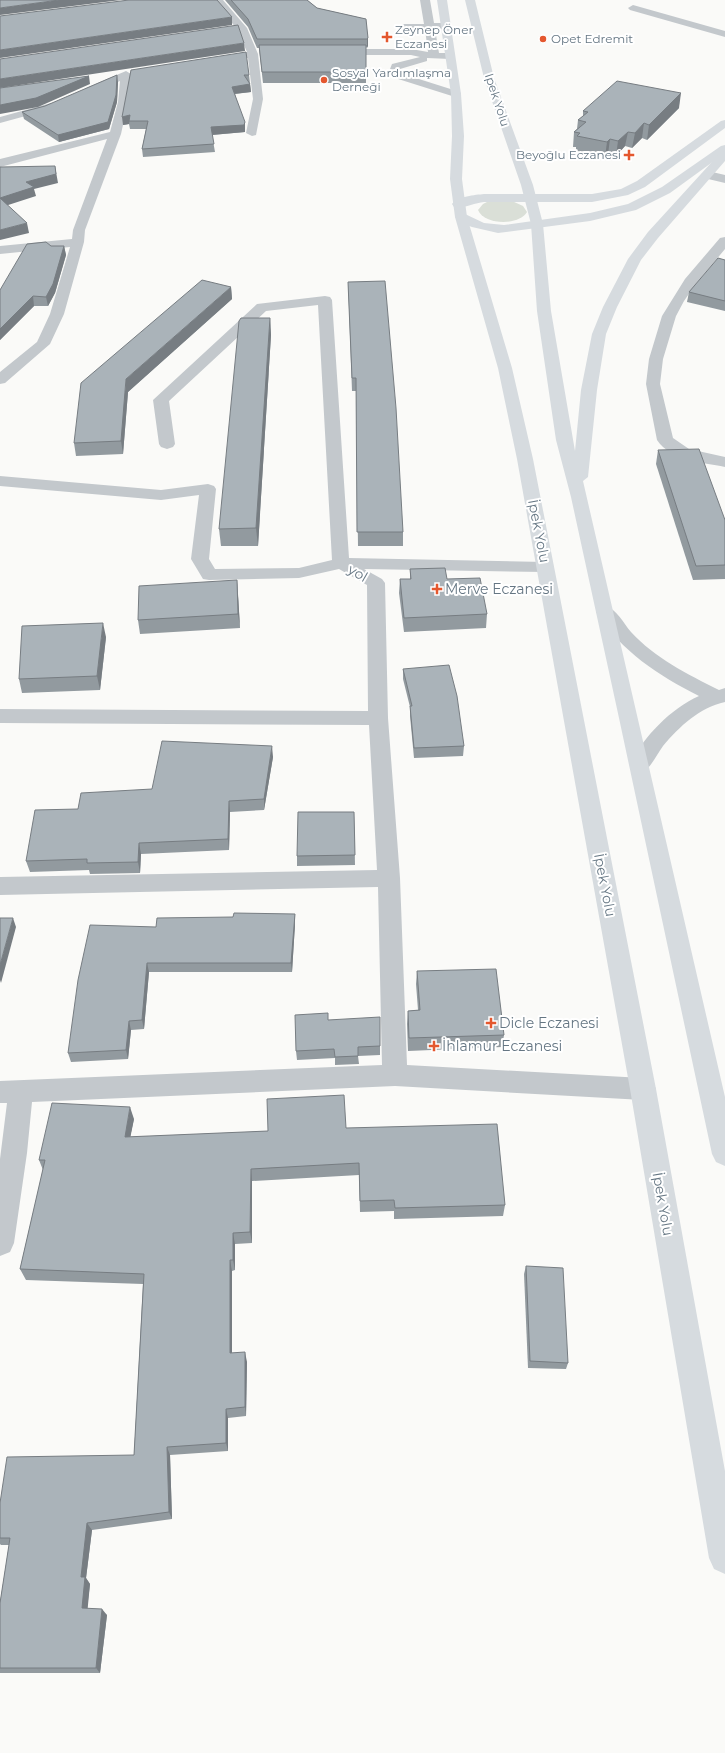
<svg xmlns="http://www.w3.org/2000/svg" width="725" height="1753" viewBox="0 0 725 1753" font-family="Montserrat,sans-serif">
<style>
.green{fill:#dadfd7}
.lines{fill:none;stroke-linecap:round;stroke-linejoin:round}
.minor{fill:#c3c8cc;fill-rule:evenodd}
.major{fill:#d6dbdf;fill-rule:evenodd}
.highway{fill:#d6dbdf;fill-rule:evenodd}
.wall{fill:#929a9f}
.shaded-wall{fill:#777d82}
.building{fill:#aab3b9;stroke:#777d82}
.poi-dot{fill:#e4572e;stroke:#fff;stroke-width:1.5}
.labels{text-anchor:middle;stroke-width:4;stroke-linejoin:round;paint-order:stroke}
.far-poi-label{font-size:12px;fill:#657683;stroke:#fff;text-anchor:start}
.far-street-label{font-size:12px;fill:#657683;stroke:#fff}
.street-label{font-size:14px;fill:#657683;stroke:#fff}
.poi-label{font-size:14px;fill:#657683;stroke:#fff;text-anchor:start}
</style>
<rect width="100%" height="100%" fill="#fafaf8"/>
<path class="green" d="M489,201H512L523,206L527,212C519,226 484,225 478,210L483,204Z"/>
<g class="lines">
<g class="minor">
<polygon points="213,0 223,0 247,28 258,54 263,99 256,135 252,136 246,133 253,99 248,58 216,64 211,61 216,58 247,52 237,29"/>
<polygon points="420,0 430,0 434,23 444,23 449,26 444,29 435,29 439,53 450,53 455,56 450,59 427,58 427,61 400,69 403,74 460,92 461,94 460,96 452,96 395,78 390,69 392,64 420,57 411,55 336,55 331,52 336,49 411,49 428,52 425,29 402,30 397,27 402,24 424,24"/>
<polygon points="633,5 725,31 725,37 630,10 628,8"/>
<polygon points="126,71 131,74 128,102 121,134 85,230 84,242 64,314 50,344 5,383 0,384 0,372 37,342 50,314 70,247 0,254 0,246 72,239 73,230 107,139 0,167 0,159 110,132 118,102 120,81 94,92 90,93 85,90 86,88"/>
<polygon points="51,103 56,106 55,108 0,123 0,117"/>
<polygon points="708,171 725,175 725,183 704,178 702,175 704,172"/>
<path d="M725,237V249L695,285L684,301L676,316L663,359L660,384L673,438L689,449L725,457V467C702,462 671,461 657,440L646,384L649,359L662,316L685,279L720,238Z"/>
<polygon points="325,296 330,297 332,300 349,558 545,562 551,563 554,567 551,571 545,572 364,569 382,579 385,583 388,718 400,878 407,1065 643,1078 652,1081 656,1089 652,1097 643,1100 395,1086 32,1102 27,1153 14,1243 10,1252 0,1256 0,1159 7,1103 0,1103 0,1081 382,1065 378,887 0,895 0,877 377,870 369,725 0,723 0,709 368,711 367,585 339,569 299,578 209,580 203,579 191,559 199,495 161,500 0,486 0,476 161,490 208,484 214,486 216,489 209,559 215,569 299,568 332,560 318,305 266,311 169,401 175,444 173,447 167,449 161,447 159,444 153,400 257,304"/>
<path d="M605,606C617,609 623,623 631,632C655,658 687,674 719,690L725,688V702C699,708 680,726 663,746C658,753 653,763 647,769C642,772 637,771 632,769L629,764C645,736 670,709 699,696C658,675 622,652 596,612L599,608Z"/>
</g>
<g class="major">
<path d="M725,120V128L645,187L628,195L592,202H484C474,203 463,209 454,207L452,204C458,196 475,195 484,194H592L621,189L637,181L721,121Z"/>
<polygon points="725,145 725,153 670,193 636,210 590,221 498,233 472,227 461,223 455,217 457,214 465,214 484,223 504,225 590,213 628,204 662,187 721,146"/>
</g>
<g class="highway">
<polygon points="437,0 447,0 461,94 464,136 462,179 467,217 512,368 533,459 656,1089 725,1471 725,1574 714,1569 709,1558 630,1089 517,459 498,368 455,217 450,179 452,136 451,94"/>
<polygon points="465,0 475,0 494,78 533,185 543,224 551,311 575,451 581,390 592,334 603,307 628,259 648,232 721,152 725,151 725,161 658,238 641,260 617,307 606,334 597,390 588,477 583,481 725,1097 725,1166 716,1162 712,1154 619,718 571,497 556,440 537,311 531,224 521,185 484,78"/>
</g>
</g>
<g class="wall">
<polygon points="225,0 307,0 317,8 366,19 368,46 366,48 366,83 263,83 259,48 257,48 248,27"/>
<polygon points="131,70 249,75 251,92 235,94 245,130 245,132 212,135 215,152 143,157 142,149 146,129 130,129 129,124 123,125"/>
<polygon points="118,82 117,102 109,129 59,142 24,119 22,112 45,106"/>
<polygon points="679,108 647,140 642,138 632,148 625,146 616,156 608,154 605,157 576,151 576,147 573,147 574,132 577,129 578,120 583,116 583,111"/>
<polygon points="51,246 64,246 66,255 55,293 48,306 34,306 0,340 0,290"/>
<polygon points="725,260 725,311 687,302 689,292"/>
<polygon points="348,282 403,532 403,546 358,546 356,391 352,391"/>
<polygon points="231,287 232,299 128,392 123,454 76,456 74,443"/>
<polygon points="270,318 271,335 258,546 221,546 219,529"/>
<polygon points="658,450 725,520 725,579 693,580 656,464"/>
<polygon points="410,569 447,579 487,614 486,628 404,632 399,593 400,579 410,579"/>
<polygon points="237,580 240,628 140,634 138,620"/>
<polygon points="106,637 100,690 22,693 19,679"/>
<polygon points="403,669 464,746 463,756 414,758 410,716 410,707 403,679"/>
<polygon points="273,757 264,810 230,812 229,850 141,854 140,873 90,874 89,870 30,872 26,861 78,809"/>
<polygon points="354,812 355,865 297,866 297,856"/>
<polygon points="295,914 295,924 292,972 149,972 144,1029 131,1030 128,1059 71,1062 68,1053 156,927 233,917"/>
<polygon points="417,971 504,1035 502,1047 408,1051 407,1024 408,1011 418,1010 416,984"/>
<polygon points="328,1020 380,1046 380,1055 358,1056 359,1064 335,1065 335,1058 297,1060 296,1051"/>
<polygon points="134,1119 130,1137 346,1128 505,1205 503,1216 394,1219 394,1211 360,1212 359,1175 252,1181 252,1243 235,1244 235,1270 232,1271 232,1353 247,1362 246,1416 228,1418 228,1451 170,1455 172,1519 92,1530 86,1578 90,1584 87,1609 107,1615 100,1673 0,1673 0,1603 9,1545 1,1545 0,1544 0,1503 134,1455 143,1284 26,1280 20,1269 43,1170 39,1160"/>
<polygon points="526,1266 568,1363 566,1369 528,1368 524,1274"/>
</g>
<g class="shaded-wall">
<polygon points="59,0 121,0 0,15 0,8"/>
<polygon points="232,17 232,25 0,58 0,50"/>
<polygon points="368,38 368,46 367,48 367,39"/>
<polygon points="244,43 245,51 0,88 0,79"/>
<polygon points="117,75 118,82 117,102 109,129 59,142 58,135"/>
<polygon points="89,76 90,84 38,107 0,114 0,105"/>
<polygon points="250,84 251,92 233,94 232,87"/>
<polygon points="681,93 679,108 647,140 649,125"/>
<polygon points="130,115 129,124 123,125 122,117"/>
<polygon points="245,122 245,132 211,135 211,127"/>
<polygon points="644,123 642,138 632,148 635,133"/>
<polygon points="628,132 625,146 616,156 618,141"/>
<polygon points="610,139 608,154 605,157 607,142"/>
<polygon points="55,166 58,183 34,189 36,196 2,207 0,198"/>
<polygon points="27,223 29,233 0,240 0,230"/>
<polygon points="64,246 66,255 55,293 48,306 46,297"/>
<polygon points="231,287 232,299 128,392 123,454 121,441 126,379"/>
<polygon points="33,296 34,306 0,340 0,329"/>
<polygon points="270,318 271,335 258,546 256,528"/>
<polygon points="237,580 238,594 240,628 238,614"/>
<polygon points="103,623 106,637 100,690 97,676"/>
<polygon points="272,746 273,757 264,810 264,799"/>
<polygon points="229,801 230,812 229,850 228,839"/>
<polygon points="139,843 141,854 140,873 138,862"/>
<polygon points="295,914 295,924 292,972 291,963"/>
<polygon points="13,918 16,927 1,983 0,980 0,965"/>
<polygon points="147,963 149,972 144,1029 142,1020"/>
<polygon points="129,1021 131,1030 128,1059 126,1050"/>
<polygon points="130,1107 134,1119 128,1149 125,1137"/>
<polygon points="251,1169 252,1181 252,1243 250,1232"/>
<polygon points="233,1233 235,1244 235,1270 233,1260"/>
<polygon points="230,1260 232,1271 232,1363 230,1353"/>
<polygon points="245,1352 247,1362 246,1416 245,1407"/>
<polygon points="226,1409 228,1418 228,1451 226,1443"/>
<polygon points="167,1447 170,1455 172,1519 169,1512"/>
<polygon points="87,1523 92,1530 86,1578 90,1584 87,1615 82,1608 81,1577"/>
<polygon points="102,1609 107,1615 100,1673 96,1668"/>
</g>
<g class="building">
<polygon points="0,0 59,0 0,8"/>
<polygon points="129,0 217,0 232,17 0,50 0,16"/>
<polygon points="231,0 307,0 317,8 366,19 368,38 367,39 257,39 248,19"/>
<polygon points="238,25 244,43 0,79 0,59"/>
<polygon points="259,45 366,45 366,72 262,72"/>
<polygon points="246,52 249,75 244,75 250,84 232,87 245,122 244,125 211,127 214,144 142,149 148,121 129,121 130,115 122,117 131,70"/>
<polygon points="117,75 116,95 108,122 58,135 22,112 45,106"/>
<polygon points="89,76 36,98 0,105 0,88"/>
<polygon points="617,81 681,93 649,125 644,123 635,133 628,132 618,141 610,139 607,142 577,136 580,133 574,132 586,122 578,120 588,112 583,111"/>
<polygon points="55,166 56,174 26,182 34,187 0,198 27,223 0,230 0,167"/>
<polygon points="46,242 51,246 64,246 53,284 46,297 33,296 0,329 0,290 27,244"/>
<polygon points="718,258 725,260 725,301 689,292"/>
<polygon points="202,280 231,287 126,379 121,441 74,443 81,383"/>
<polygon points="385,281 396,408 403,532 357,532 356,378 352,378 348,282"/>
<polygon points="241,318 270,318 256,528 219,529 239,321"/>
<polygon points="699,449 725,520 725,565 696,566 658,450"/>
<polygon points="445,568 447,579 480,578 487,614 404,618 400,579 411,579 410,569"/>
<polygon points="237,580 238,614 138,620 139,586"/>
<polygon points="103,623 97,676 19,679 22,626"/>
<polygon points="449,665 457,696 464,746 414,748 410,706 412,706 403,669"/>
<polygon points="162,741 272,746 264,799 229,801 228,839 139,843 138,862 87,863 87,859 26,861 35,810 78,809 81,793 152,789"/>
<polygon points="298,812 354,812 355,855 297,856"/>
<polygon points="234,913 295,914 291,963 147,963 142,1020 129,1021 126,1050 68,1053 78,980 90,925 156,927 157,918 233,917"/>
<polygon points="0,918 13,918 0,965"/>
<polygon points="496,969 504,1035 409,1038 408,1011 420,1010 417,971"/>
<polygon points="328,1013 328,1020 380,1017 380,1046 358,1047 358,1056 335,1057 334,1049 296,1051 295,1015"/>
<polygon points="344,1095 346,1128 497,1124 505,1205 395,1208 394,1200 360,1201 359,1163 251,1169 250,1232 233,1233 233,1260 230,1260 230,1353 245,1352 245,1407 226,1409 226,1443 167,1447 169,1512 87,1523 81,1577 85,1577 82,1608 102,1609 96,1668 0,1668 0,1603 10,1538 0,1538 0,1503 7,1457 134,1455 144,1274 20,1269 45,1160 39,1160 52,1103 130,1107 125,1137 268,1131 267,1099"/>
<polygon points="526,1266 563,1268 568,1363 530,1361"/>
</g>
<g class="poi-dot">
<path d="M385 31h4v4h4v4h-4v4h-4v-4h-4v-4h4z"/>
<circle cx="543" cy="39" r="4"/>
<circle cx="324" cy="80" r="4"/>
<path d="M627 149h4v4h4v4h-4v4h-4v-4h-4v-4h4z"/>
<path d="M435 583h4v4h4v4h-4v4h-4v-4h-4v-4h4z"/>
<path d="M489 1017h4v4h4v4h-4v4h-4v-4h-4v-4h4z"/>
<path d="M432 1040h4v4h4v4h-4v4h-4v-4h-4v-4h4z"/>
</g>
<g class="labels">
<g class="far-poi-label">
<text x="395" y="34">Zeynep Öner<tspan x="395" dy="14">Eczanesi</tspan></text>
<text x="551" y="43">Opet Edremit</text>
<text x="332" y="77">Sosyal Yardımlaşma<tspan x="332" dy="14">Derneği</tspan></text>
<text x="621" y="159" text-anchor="end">Beyoğlu Eczanesi</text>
</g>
<g class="far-street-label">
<text transform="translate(497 100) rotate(72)" y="4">Ipek Yolu</text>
</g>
<g class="street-label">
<text transform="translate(539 531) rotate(79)" y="5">İpek Yolu</text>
<text transform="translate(358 573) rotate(30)" y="5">yol</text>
<text transform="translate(605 885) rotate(79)" y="5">İpek Yolu</text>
<text transform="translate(663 1204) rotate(80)" y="5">İpek Yolu</text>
</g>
<g class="poi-label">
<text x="445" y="594">Merve Eczanesi</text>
<text x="499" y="1028">Dicle Eczanesi</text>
<text x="442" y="1051">İhlamur Eczanesi</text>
</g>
</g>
</svg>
